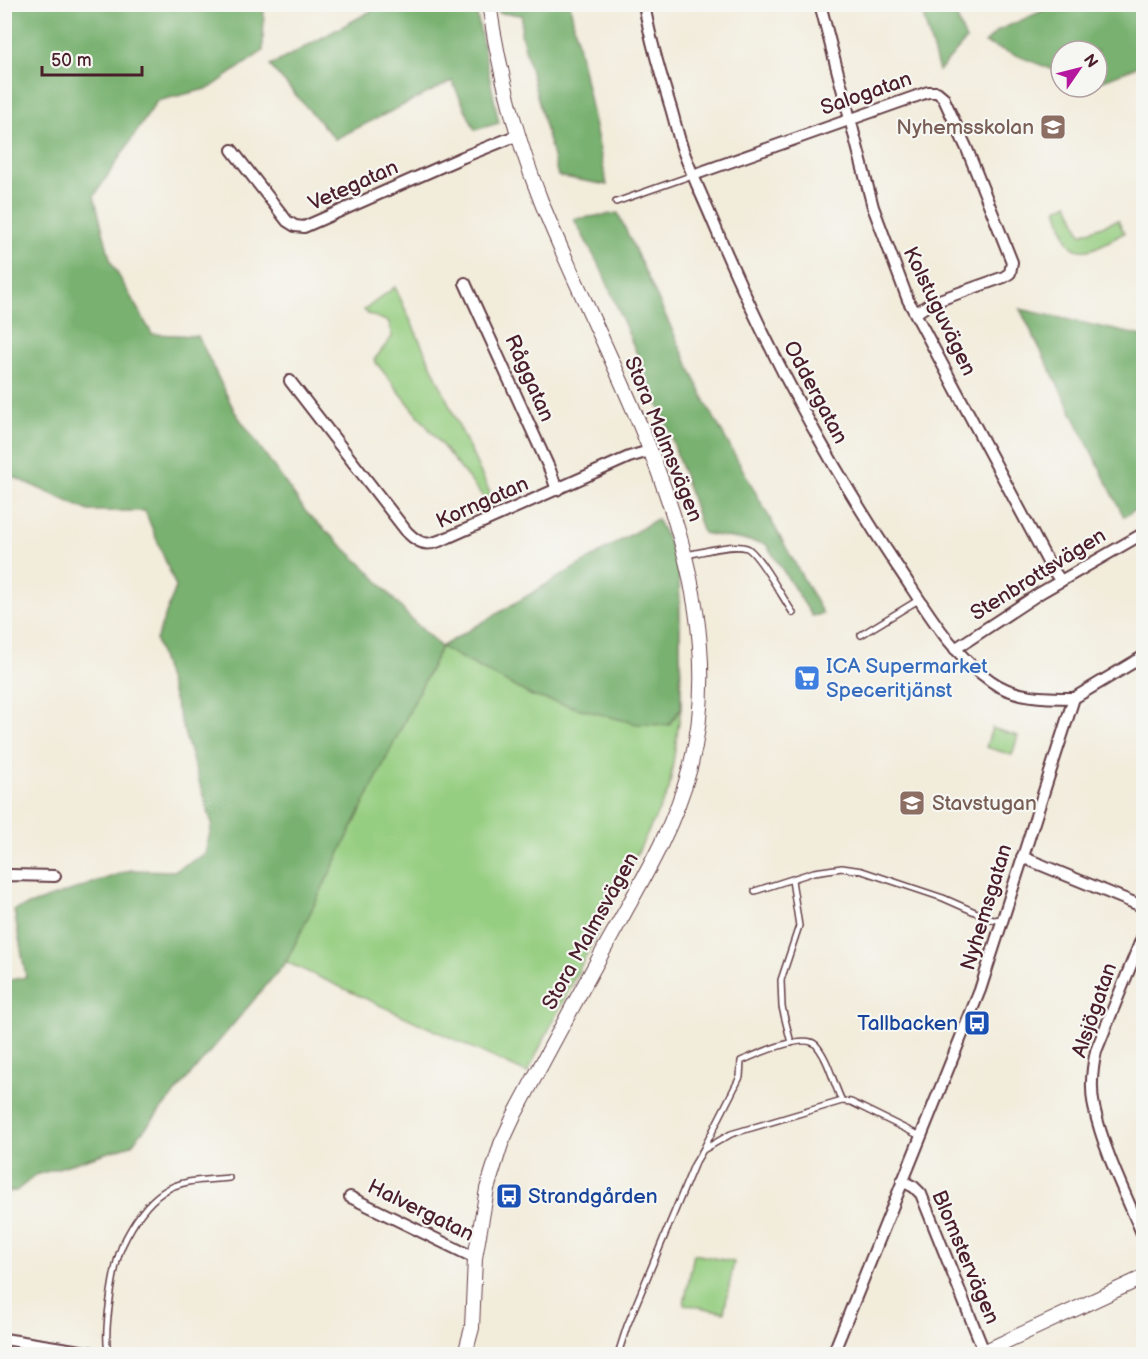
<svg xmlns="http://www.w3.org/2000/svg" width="1148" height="1359" viewBox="0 0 1148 1359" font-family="'Balsamiq Sans',sans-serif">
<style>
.green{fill:#96ce81;stroke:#707656;stroke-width:1.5}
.forest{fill:#78b16f;stroke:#61684d;stroke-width:1.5}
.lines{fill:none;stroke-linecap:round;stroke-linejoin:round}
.service-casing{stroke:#633e45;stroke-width:8}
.minor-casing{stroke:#633e45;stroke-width:14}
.tertiary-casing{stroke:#633e45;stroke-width:16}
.service{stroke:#fff;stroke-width:5}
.minor{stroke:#fff;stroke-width:10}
.tertiary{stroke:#fff;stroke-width:14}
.labels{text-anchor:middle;stroke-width:4.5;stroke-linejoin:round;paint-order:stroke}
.street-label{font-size:21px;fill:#4a1f2b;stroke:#f6f6f2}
.education-label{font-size:21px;fill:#785e54;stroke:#f6f6f2;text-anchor:end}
.shop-label{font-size:21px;fill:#366cbe;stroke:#f6f6f2;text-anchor:start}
.transit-label{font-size:21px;fill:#164399;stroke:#f6f6f2;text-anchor:end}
</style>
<rect width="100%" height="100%" fill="#f6f6f2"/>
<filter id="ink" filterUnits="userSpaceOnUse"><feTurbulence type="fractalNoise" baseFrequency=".0167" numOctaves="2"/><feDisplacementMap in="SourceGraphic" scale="12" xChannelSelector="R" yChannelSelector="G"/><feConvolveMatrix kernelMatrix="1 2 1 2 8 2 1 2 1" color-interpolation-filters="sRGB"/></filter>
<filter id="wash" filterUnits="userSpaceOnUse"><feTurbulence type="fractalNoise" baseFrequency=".008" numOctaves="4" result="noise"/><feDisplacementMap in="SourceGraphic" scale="24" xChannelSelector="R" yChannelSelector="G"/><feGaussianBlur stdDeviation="1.35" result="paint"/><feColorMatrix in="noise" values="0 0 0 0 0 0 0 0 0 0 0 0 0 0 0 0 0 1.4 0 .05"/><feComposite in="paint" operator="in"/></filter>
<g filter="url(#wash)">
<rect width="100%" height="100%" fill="#f2ecdb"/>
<g class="green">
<path d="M1068,203L1081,234L1118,220L1124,233C1110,240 1079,263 1068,241C1063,232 1061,219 1057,209Z"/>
<polygon points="395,287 496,506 492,508 374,360 392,337 389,322 368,314 364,310"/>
<polygon points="657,519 679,562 681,708 669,790 527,1073 286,962 441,647"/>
<polygon points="992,728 1018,736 1012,755 986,747"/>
<polygon points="694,1254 734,1262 724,1312 684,1304"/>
</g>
<g class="forest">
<polygon points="5,4 264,5 263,51 210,88 157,101 94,196 111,262 152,334 198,336 235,412 306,512 370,572 410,618 441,647 657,519 679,562 681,708 669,725 637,724 532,696 441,647 286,962 131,1145 36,1175 16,1191 5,1192 5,981 26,977 14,910 131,870 174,871 205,854 212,824 156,640 176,587 145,511 89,511 5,473"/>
<polygon points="382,5 475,5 499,123 475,130 452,81 335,139 270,66"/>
<polygon points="498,5 570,5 607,185 558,176 521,34 522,15 499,13"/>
<polygon points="920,5 952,5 966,40 939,71"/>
<polygon points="1056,5 1135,5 1143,25 1143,64 1097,83 1097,51 1061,51 1061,73 985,43 999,30"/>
<polygon points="618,213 707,405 823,614 812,616 766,544 703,533 669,430 602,271 574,219"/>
<polygon points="1020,309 1143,336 1143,504 1124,517"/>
</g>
</g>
<g filter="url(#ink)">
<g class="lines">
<defs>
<g id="service">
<polyline points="616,202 693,175"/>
<path d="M687,555C701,552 733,543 747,548C759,554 784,600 793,613"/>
<polyline points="861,635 920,599"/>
<polyline points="755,891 814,872 842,868 862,871 943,898 993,920 1003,919"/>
<polyline points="791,1043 782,1007 781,980 799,926 792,880"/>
<path d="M704,1148L740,1077L741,1061C755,1055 805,1032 816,1045C829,1060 833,1083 842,1101L851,1102L916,1134L923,1133"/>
<path d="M109,1354C102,1337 114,1264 122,1246C131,1227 145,1204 163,1192C182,1179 207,1180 229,1178"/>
<polyline points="618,1354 627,1326 694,1165 703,1150 731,1134 842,1101"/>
</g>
<g id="minor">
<path d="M644,4C650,39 660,72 670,105C675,121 678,137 684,153C693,177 704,200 714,224C764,344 825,458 897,566C925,607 949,652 991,681C1014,698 1046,698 1074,698"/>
<polyline points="820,4 873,207 908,300 1050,566 1061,581"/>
<polyline points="232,150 287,221 295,226 304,227 463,157 518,135"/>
<polyline points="693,175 928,92 937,92 943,97 967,149 1012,262 1010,273 1004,277 931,303 916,313"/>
<polyline points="465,283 550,470 557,490"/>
<path d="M290,381L407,532C423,548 430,545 449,537L629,457L649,451"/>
<polyline points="955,649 1040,593 1144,533"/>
<polyline points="1022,857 1144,907"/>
<polyline points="4,877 11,875 55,876"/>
<path d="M1144,933L1096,1051C1092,1069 1090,1088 1094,1107C1104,1152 1126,1195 1144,1238"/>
<polyline points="902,1181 914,1187 921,1194 985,1354"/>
<polyline points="350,1197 475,1258"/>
<polyline points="4,1339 100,1354"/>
<polyline points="833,1354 980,990 1074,698 1144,656"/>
</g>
<g id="tertiary">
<path d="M465,1354L472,1328L475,1258L487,1189L501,1144L515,1114C547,1054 579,994 612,935C642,881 674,828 690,768C741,576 609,372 541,201C516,137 499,72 489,4"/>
<polyline points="979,1354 1144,1277"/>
</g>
</defs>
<use href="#service" class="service-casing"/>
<use href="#minor" class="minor-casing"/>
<use href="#tertiary" class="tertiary-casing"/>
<use href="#service" class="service"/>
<use href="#minor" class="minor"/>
<use href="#tertiary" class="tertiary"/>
</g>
</g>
<defs>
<symbol id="school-square" viewBox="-11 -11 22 22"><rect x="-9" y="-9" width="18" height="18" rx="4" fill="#8d6e63" stroke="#f6f6f2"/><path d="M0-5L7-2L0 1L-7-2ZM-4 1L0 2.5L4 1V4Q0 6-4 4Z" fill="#fff"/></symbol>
<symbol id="supermarket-square" viewBox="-11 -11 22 22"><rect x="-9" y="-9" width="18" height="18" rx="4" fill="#3f7fe0" stroke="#f6f6f2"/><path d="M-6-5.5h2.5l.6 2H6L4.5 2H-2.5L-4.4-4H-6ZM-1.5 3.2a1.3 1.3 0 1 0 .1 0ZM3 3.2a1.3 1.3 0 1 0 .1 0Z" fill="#fff"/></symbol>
<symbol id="bus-square" viewBox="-11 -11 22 22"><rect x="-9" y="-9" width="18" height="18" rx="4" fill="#1a4fb4" stroke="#f6f6f2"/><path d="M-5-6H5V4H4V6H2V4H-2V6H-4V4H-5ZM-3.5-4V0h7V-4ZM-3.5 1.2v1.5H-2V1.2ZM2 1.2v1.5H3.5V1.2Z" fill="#fff"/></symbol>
</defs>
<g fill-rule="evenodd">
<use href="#school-square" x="1038" y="112" width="30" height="30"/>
<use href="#supermarket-square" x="792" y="663" width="30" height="30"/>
<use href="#school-square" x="897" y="788" width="30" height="30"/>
<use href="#bus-square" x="962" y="1008" width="30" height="30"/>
<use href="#bus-square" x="494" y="1181" width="30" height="30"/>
</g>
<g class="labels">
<g class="street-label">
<text transform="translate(866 93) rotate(-19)" y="7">Salogatan</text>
<text transform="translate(353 185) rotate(-24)" y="7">Vetegatan</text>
<text transform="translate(940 311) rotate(64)" y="7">Kolstuguvägen</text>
<text transform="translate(530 378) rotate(66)" y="7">Råggatan</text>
<text transform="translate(816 392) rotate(62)" y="7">Oddergatan</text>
<text transform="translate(664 439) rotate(68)" y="7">Stora Malmsvägen</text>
<text transform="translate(482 502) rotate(-24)" y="7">Korngatan</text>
<text transform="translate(1038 574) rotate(-32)" y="7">Stenbrottsvägen</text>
<text transform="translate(986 907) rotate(-73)" y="7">Nyhemsgatan</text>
<text transform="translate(590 931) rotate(-61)" y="7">Stora Malmsvägen</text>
<text transform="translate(1094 1010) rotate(-71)" y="7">Alsjögatan</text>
<text transform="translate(421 1210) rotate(26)" y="7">Halvergatan</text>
<text transform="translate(966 1257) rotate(67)" y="7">Blomstervägen</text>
</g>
<g class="education-label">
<text x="1034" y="134">Nyhemsskolan</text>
<text x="932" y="810" text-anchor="start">Stavstugan</text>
</g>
<g class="shop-label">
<text x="826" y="673">ICA Supermarket<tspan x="826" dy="24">Speceritjänst</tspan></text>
</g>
<g class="transit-label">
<text x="958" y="1030">Tallbacken</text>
<text x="528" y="1203" text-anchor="start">Strandgården</text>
</g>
</g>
<rect width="1148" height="1359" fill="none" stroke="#f6f6f2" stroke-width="24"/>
<g transform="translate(1079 69) rotate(55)"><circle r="28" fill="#f6f6f2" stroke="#b1a0a2" stroke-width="1.5"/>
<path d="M0-4.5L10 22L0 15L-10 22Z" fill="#b5179e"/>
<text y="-9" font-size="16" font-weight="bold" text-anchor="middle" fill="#4a1f2b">N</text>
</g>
<path d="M42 66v9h100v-9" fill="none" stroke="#4a1f2b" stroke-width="3"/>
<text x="51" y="66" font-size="18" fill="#4a1f2b" stroke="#f6f6f2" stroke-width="4.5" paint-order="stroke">50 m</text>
</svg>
